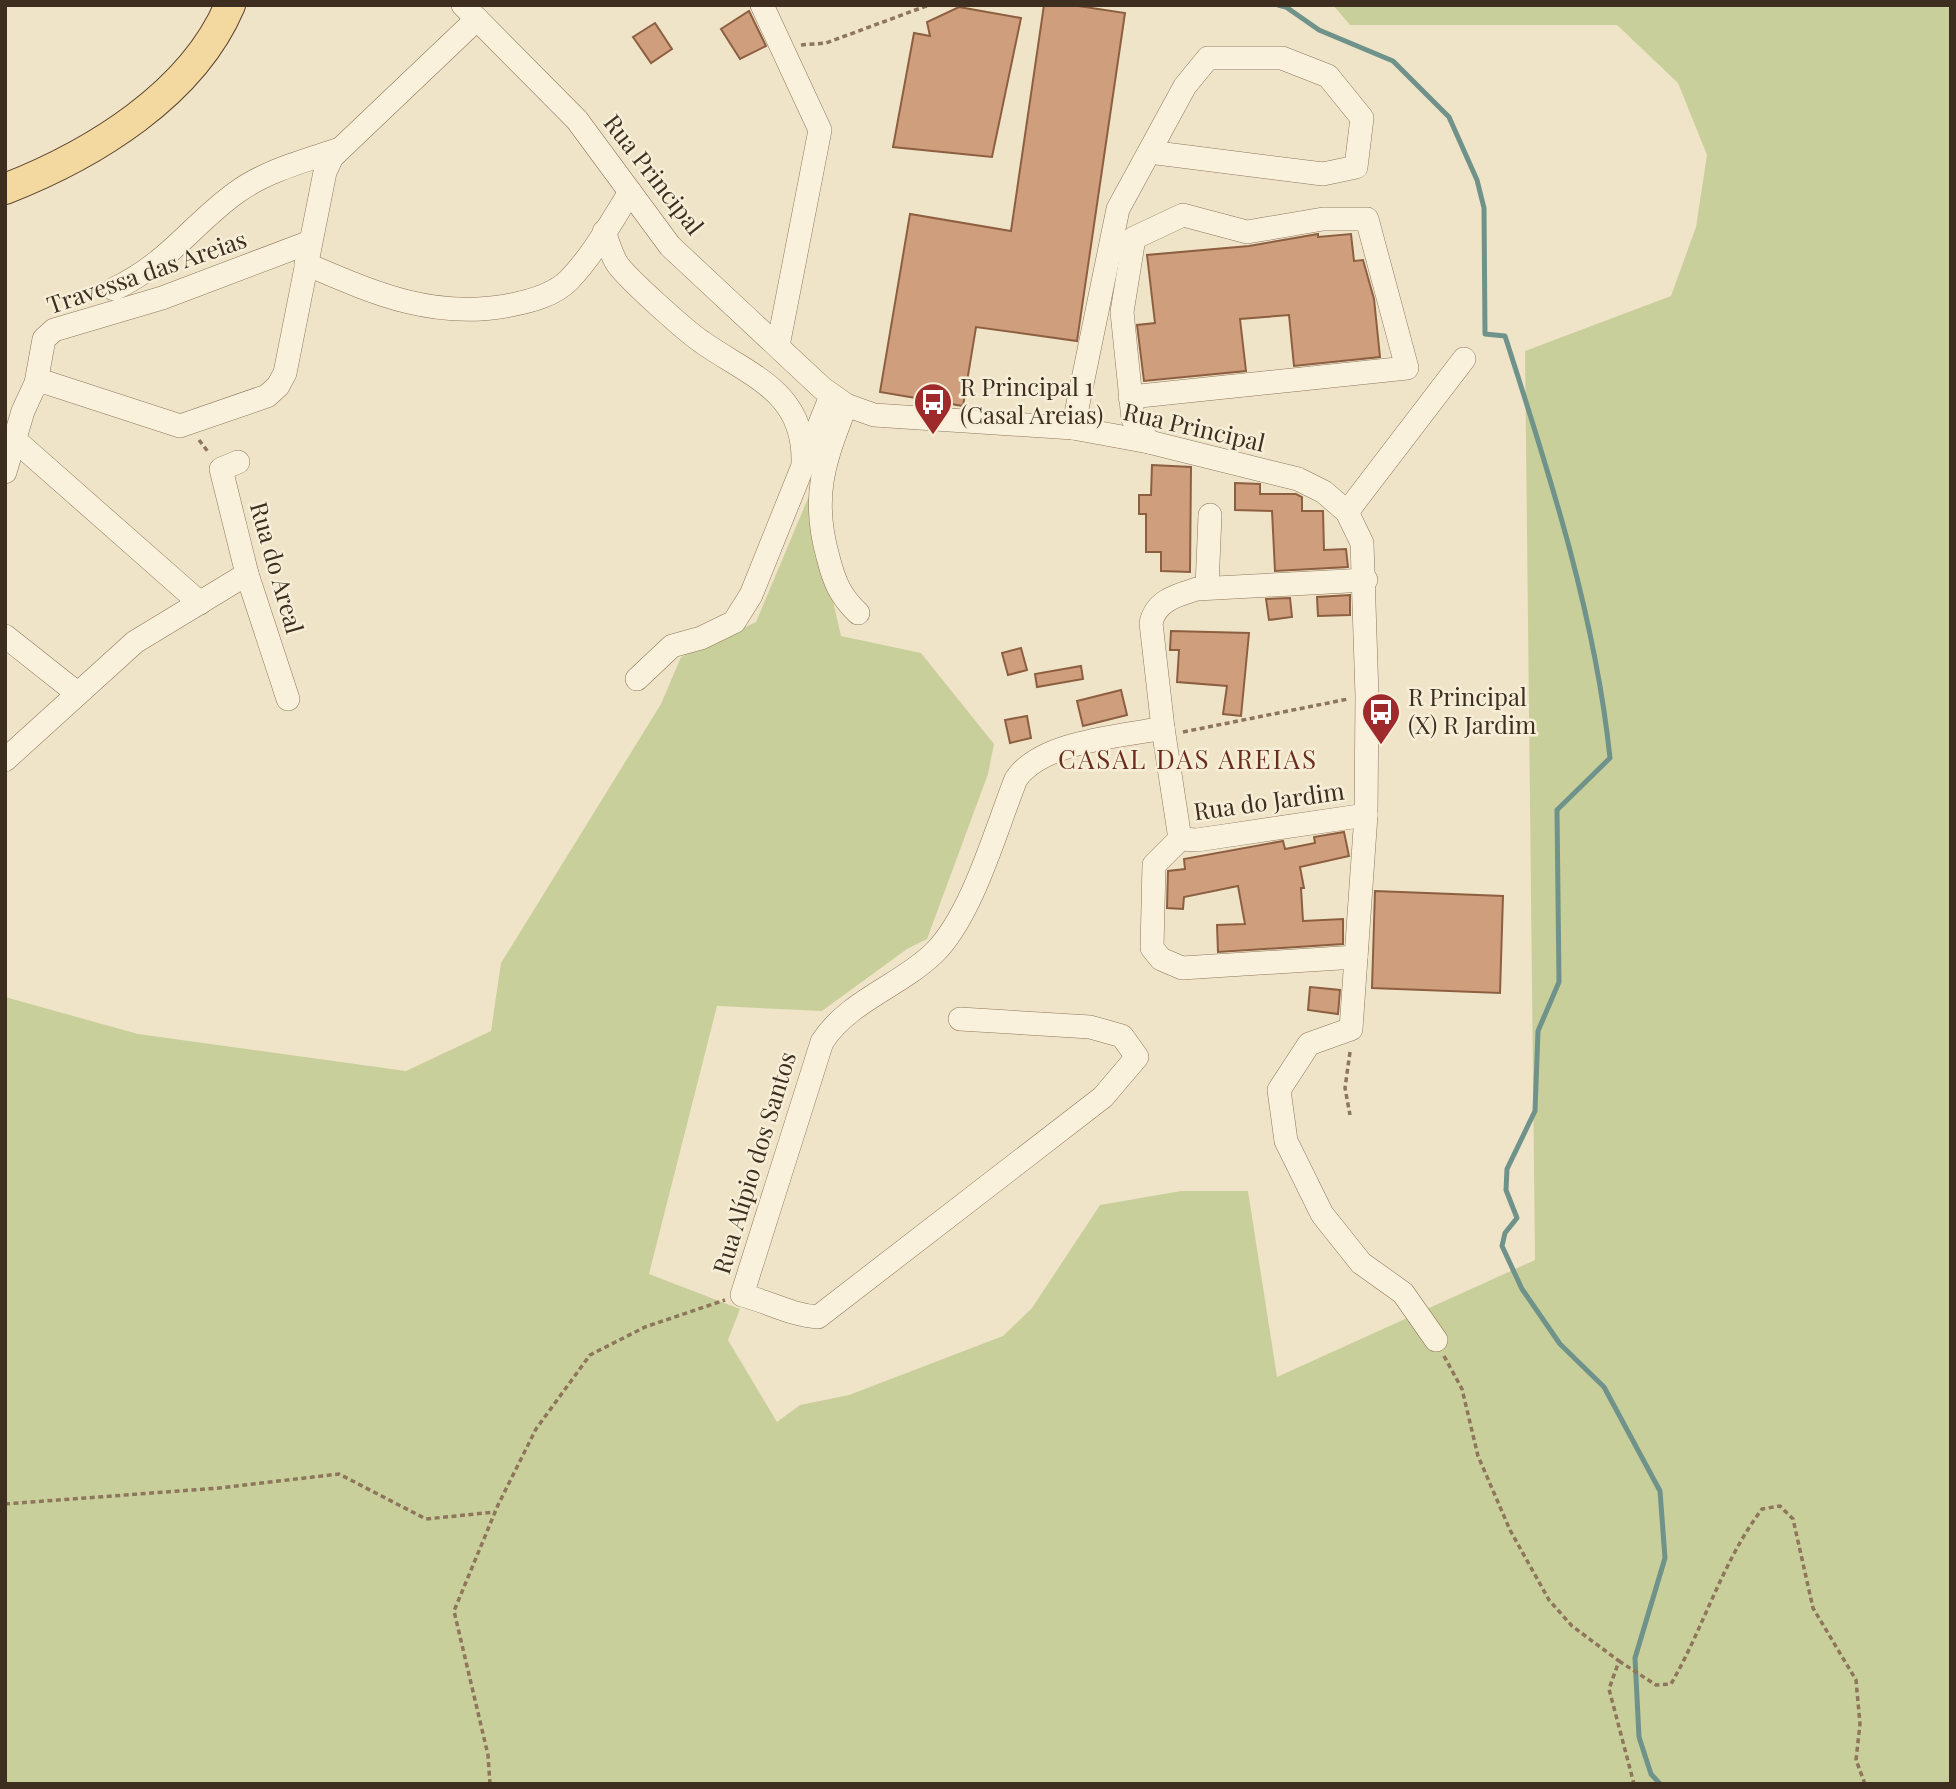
<svg xmlns="http://www.w3.org/2000/svg" width="1956" height="1789" viewBox="0 0 1956 1789" font-family="'Playfair Display',serif">
<style>
.green{fill:#c9cf9b}
.lines{fill:none;stroke-linecap:round;stroke-linejoin:round}
.stream{stroke:#6f938a;stroke-width:5}
.building{fill:#cf9f7d;stroke:#8d5f41;stroke-width:2}
.minor-casing{stroke:#8d765c;stroke-width:24}
.major-casing{stroke:#5b4430;stroke-width:32}
.path{stroke:#8d765c;stroke-width:3.5;stroke-dasharray:5 3.5;stroke-linecap:butt}
.minor{stroke:#faf1dc;stroke-width:23}
.major{stroke:#f3d9a0;stroke-width:30}
.labels{text-anchor:middle;stroke-width:5;stroke-linejoin:round;paint-order:stroke}
.street-label{font-size:24px;fill:#3d2e20;stroke:#f7eed8}
.poi-label{font-size:24px;fill:#3d2e20;stroke:#f7eed8;text-anchor:start}
.neighbourhood-label{font-size:26px;letter-spacing:2px;fill:#6b2e1e;stroke:#f7eed8}
</style>
<rect width="100%" height="100%" fill="#f0e4c8"/>
<polygon class="green" points="1333,5 1951,5 1951,1784 5,1784 5,997 138,1034 406,1071 491,1031 501,963 661,704 681,657 756,622 809,496 841,636 921,653 994,744 988,774 927,939 907,949 822,1011 717,1006 649,1274 740,1309 728,1340 777,1422 800,1405 849,1395 1003,1336 1032,1308 1100,1205 1181,1191 1248,1191 1277,1377 1535,1260 1525,351 1671,296 1696,227 1707,155 1678,83 1617,25 1350,25"/>
<g class="lines">
<path class="stream" d="M1278,5L1286,7L1319,30L1393,61L1449,117L1477,180L1484,208L1485,334L1505,336C1549,473 1595,614 1610,758L1557,810L1559,982L1538,1031L1535,1111L1507,1169L1506,1190L1517,1218L1505,1233L1502,1246L1522,1289L1560,1344L1604,1387L1660,1491L1665,1558L1635,1658L1639,1737L1651,1774L1660,1784"/>
</g>
<g class="building">
<polygon points="1044,5 1072,5 1125,13 1077,341 976,327 963,406 880,392 910,214 1011,231"/>
<polygon points="959,7 1021,18 992,157 893,147 914,33 930,36 927,22"/>
<polygon points="749,11 766,46 740,59 721,29"/>
<polygon points="655,23 672,49 651,63 633,37"/>
<polygon points="1318,234 1318,237 1351,234 1354,261 1363,260 1374,299 1380,357 1294,366 1289,315 1240,319 1246,371 1144,381 1137,325 1155,323 1147,255 1249,246"/>
<polygon points="1152,465 1191,467 1190,572 1161,571 1161,552 1146,552 1146,514 1139,514 1139,495 1151,495"/>
<polygon points="1235,483 1260,484 1260,494 1296,494 1302,497 1302,511 1323,511 1324,550 1346,549 1348,567 1275,571 1272,511 1235,510"/>
<polygon points="1350,595 1350,615 1318,616 1317,597"/>
<polygon points="1290,598 1292,617 1269,620 1266,599"/>
<polygon points="1171,631 1249,633 1241,716 1223,714 1227,686 1177,682 1179,650 1170,650"/>
<polygon points="1021,648 1027,670 1008,675 1002,653"/>
<polygon points="1081,666 1083,679 1037,687 1035,674"/>
<polygon points="1121,690 1127,715 1083,726 1077,701"/>
<polygon points="1027,716 1031,738 1010,743 1005,720"/>
<polygon points="1344,832 1349,856 1300,867 1304,888 1301,888 1303,921 1343,919 1343,944 1218,952 1217,925 1245,924 1238,886 1184,897 1183,909 1167,908 1168,871 1185,869 1184,859 1283,841 1285,849 1315,843 1314,837"/>
<polygon points="1375,891 1503,896 1500,993 1372,988"/>
<polygon points="1310,987 1340,990 1338,1014 1308,1010"/>
</g>
<g class="lines">
<defs>
<g id="minor">
<polyline points="463,5 577,120 670,246 822,388 846,405 874,415 1073,428 1149,442 1298,479 1324,492 1347,512 1362,543 1367,696 1366,815 1351,1029 1309,1044 1279,1090 1286,1141 1322,1214 1361,1263 1403,1293 1436,1340"/>
<polyline points="762,5 820,130 778,346"/>
<path d="M604,232C608,242 611,253 616,262C624,276 687,332 702,342C750,376 804,391 803,461"/>
<path d="M306,264C376,294 434,320 511,305C532,301 554,295 569,280C593,255 612,221 630,192"/>
<path d="M114,289C169,263 191,225 237,192C266,171 304,161 337,150"/>
<polyline points="36,383 44,339 54,330 162,298 310,242"/>
<polyline points="1130,397 1407,368 1367,219 1323,219 1247,232 1183,215 1134,238 1122,312 1133,419 1149,442"/>
<path d="M846,405C824,461 811,497 828,557C834,581 840,596 858,613"/>
<polyline points="1073,428 1118,209 1185,86 1208,58 1282,58 1328,76 1362,118 1356,167 1323,174 1149,152"/>
<polyline points="15,440 200,603"/>
<polyline points="238,462 221,469 247,574 288,699"/>
<polyline points="5,472 23,411 36,383 48,383 180,426 267,396 278,386 285,373 325,172 332,157 477,19"/>
<polyline points="1347,512 1464,359"/>
<polyline points="1207,587 1210,515"/>
<polyline points="5,636 77,693"/>
<polyline points="637,679 672,646 701,638 734,622 751,595 831,396"/>
<polyline points="5,760 135,642 247,574"/>
<path d="M1180,839L1163,728L1151,623C1156,600 1178,595 1197,589L1366,580"/>
<polyline points="1180,839 1154,865 1152,948 1161,959 1182,968 1356,957"/>
<polyline points="1180,839 1197,840 1366,815"/>
<path d="M960,1019L1090,1027L1122,1036L1137,1057L1103,1097L818,1317C791,1315 769,1302 742,1295L822,1042C848,1001 900,986 934,953C972,916 996,829 1016,779C1042,741 1119,737 1163,728"/>
</g>
<path id="major" d="M5,189C92,155 192,95 230,5"/>
</defs>
<use href="#minor" class="minor-casing"/>
<use href="#major" class="major-casing"/>
<g class="path">
<polyline points="801,45 826,43 929,5"/>
<polyline points="199,440 209,453"/>
<polyline points="1183,732 1348,699"/>
<polyline points="1350,1052 1345,1088 1350,1115"/>
<polyline points="1444,1356 1462,1389 1478,1456 1510,1530 1549,1600 1572,1626 1619,1661 1609,1689 1634,1784"/>
<polyline points="5,1504 219,1488 339,1474 426,1519 495,1512"/>
<path d="M1619,1661L1656,1685L1671,1684C1704,1627 1722,1562 1762,1509L1780,1506L1793,1519L1813,1608L1856,1680L1860,1724L1856,1760L1865,1784"/>
<polyline points="490,1784 488,1755 454,1611 498,1505 536,1429 590,1355 645,1327 725,1300"/>
</g>
<use href="#minor" class="minor"/>
<use href="#major" class="major"/>
</g>
<defs>
<symbol id="bus-pin" viewBox="-11 -11 22 30"><path d="M0 17L-7.5 6A9.5 9.5 0 1 1 7.5 6Z" fill="#9e2a2b" stroke="#f7eed8"/><path d="M-5-6H5V4H4V6H2V4H-2V6H-4V4H-5ZM-3.5-4V0h7V-4ZM-3.5 1.2v1.5H-2V1.2ZM2 1.2v1.5H3.5V1.2Z" fill="#fff"/></symbol>
</defs>
<g fill-rule="evenodd">
<use href="#bus-pin" x="911" y="380" width="44" height="60"/>
<use href="#bus-pin" x="1359" y="690" width="44" height="60"/>
</g>
<g class="labels">
<g class="street-label">
<text transform="translate(653 175) rotate(52)" y="8">Rua Principal</text>
<text transform="translate(147 273) rotate(-19)" y="8">Travessa das Areias</text>
<text transform="translate(1194 428) rotate(13)" y="8">Rua Principal</text>
<text transform="translate(276 568) rotate(74)" y="8">Rua do Areal</text>
<text transform="translate(1269 802) rotate(-8)" y="8">Rua do Jardim</text>
<text transform="translate(755 1163) rotate(-73)" y="8">Rua Alípio dos Santos</text>
</g>
<g class="poi-label">
<text x="960" y="396">R Principal 1<tspan x="960" dy="28">(Casal Areias)</tspan></text>
<text x="1408" y="706">R Principal<tspan x="1408" dy="28">(X) R Jardim</tspan></text>
</g>
<g class="neighbourhood-label">
<text x="1188" y="769">CASAL DAS AREIAS</text>
</g>
</g>
<rect width="1956" height="1789" fill="none" stroke="#3d2e20" stroke-width="14"/>
</svg>
